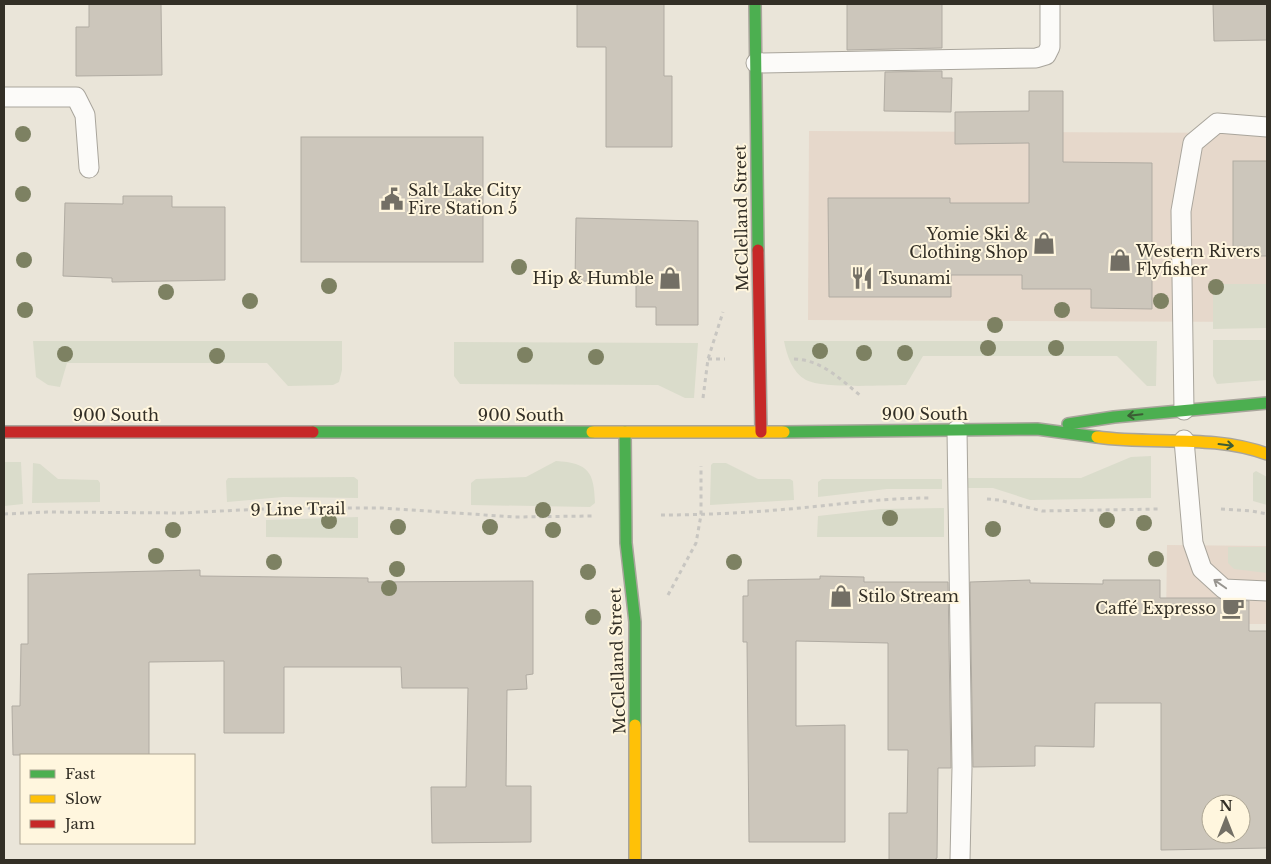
<svg xmlns="http://www.w3.org/2000/svg" width="1271" height="864" viewBox="0 0 1271 864" font-family="'Libre Baskerville',serif">
<style>
.commercial{fill:#e6d8cb}
.green{fill:#dadccb}
.building{fill:#ccc6bb;stroke:#b0aba2;fill-rule:evenodd}
.lines{fill:none;stroke-linecap:round;stroke-linejoin:round}
.lane-casing{stroke:#a9a59c;stroke-width:21}
.fast-casing{stroke:#a9a59c;stroke-width:14}
.slow-casing{stroke:#a9a59c;stroke-width:14}
.jam-casing{stroke:#a9a59c;stroke-width:14}
.path{stroke:#c8c6c1;stroke-width:3;stroke-dasharray:4 4;stroke-linecap:butt}
.lane{stroke:#fcfbf9;stroke-width:19}
.fast{stroke:#4caf50;stroke-width:11}
.slow{stroke:#ffc107;stroke-width:11}
.jam{stroke:#c62828;stroke-width:11}
.tree{fill:#7d8162}
.oneway{stroke:#3c5c35}
.oneway2{stroke:#989590}
.labels{text-anchor:middle;stroke-width:4;stroke-linejoin:round;paint-order:stroke}
.poi-label{font-size:16px;fill:#332f26;stroke:#fff6de;text-anchor:start}
.street-label{font-size:16px;fill:#332f26;stroke:#fff6de}
</style>
<rect width="100%" height="100%" fill="#eae5d9"/>
<g class="commercial">
<polygon points="809,131 1267,133 1267,322 808,320"/>
<polygon points="1167,545 1267,546 1267,624 1166,624"/>
</g>
<g class="green">
<polygon points="1213,284 1267,284 1267,328 1213,329"/>
<polygon points="1213,340 1267,340 1267,380 1217,384 1213,376"/>
<polygon points="33,341 342,341 342,370 339,382 333,385 288,386 267,363 67,363 60,387 48,385 36,377"/>
<path d="M784,341H1157L1156,386H1147L1117,356H923L906,385C885,385 823,389 806,380C792,372 787,356 784,341Z"/>
<polygon points="454,342 698,343 694,398 685,398 658,385 460,384 454,376"/>
<polygon points="1151,456 1151,498 1030,500 993,488 965,488 965,478 1081,478 1131,457"/>
<path d="M556,461C589,463 594,472 595,503L590,507L471,505V483L476,479L526,477Z"/>
<polygon points="4,462 21,462 23,504 4,506"/>
<polygon points="33,463 40,464 58,479 98,480 100,483 100,502 32,503"/>
<polygon points="713,463 726,463 758,479 790,479 793,481 794,500 710,505 711,465"/>
<polygon points="1256,471 1267,477 1267,505 1253,501 1253,473"/>
<polygon points="354,477 358,480 358,498 283,497 227,502 226,481 228,478"/>
<polygon points="822,479 942,479 942,489 887,489 818,497 818,482"/>
<polygon points="944,508 944,537 817,537 818,516 881,509"/>
<polygon points="358,517 358,538 266,537 266,520"/>
<polygon points="1228,547 1267,547 1267,573 1234,569 1228,563"/>
</g>
<g class="building">
<polygon points="89,4 161,4 162,75 76,76 76,27 89,27"/>
<polygon points="577,4 664,4 664,76 672,76 672,147 606,147 606,47 577,47"/>
<polygon points="847,4 942,4 942,48 847,50"/>
<polygon points="1213,4 1267,4 1267,40 1214,41"/>
<polygon points="942,71 942,78 952,78 951,112 884,111 885,72"/>
<polygon points="1029,91 1063,91 1063,162 1152,163 1152,309 1091,308 1091,289 1022,289 1022,275 951,275 951,297 829,297 828,198 950,198 950,203 1029,203 1029,143 955,144 955,112 1029,111"/>
<rect x="301" y="137" width="182" height="125"/>
<rect x="1233" y="161" width="34" height="95"/>
<polygon points="123,196 172,196 172,207 225,207 225,280 112,282 112,278 63,276 65,203 123,204"/>
<polygon points="576,218 698,221 698,325 656,325 656,307 636,307 636,282 575,281"/>
<polygon points="200,570 200,576 368,578 368,582 533,581 533,674 526,675 527,689 507,690 506,786 531,786 531,842 432,843 431,787 466,787 468,688 402,688 401,667 284,667 284,733 224,733 224,661 149,662 149,755 13,755 12,706 20,706 21,644 28,644 28,574"/>
<polygon points="820,576 864,577 864,582 948,582 951,768 938,768 937,858 934,860 889,860 889,813 907,813 908,750 888,750 888,643 796,641 796,726 845,725 845,842 749,842 747,642 743,642 743,596 748,596 748,580 820,579"/>
<path d="M1030,580V583L1103,584V580H1160V598H1218L1249,601V631H1267V848L1161,850V703H1095L1094,747L1035,746V766L973,767L970,582ZM1211,804H1241V834H1211Z"/>
</g>
<g class="lines">
<defs>
<g id="lane">
<polyline points="756,63 1036,58 1046,55 1050,47 1050,4"/>
<polyline points="4,97 76,97 85,115 89,168"/>
<polyline points="1184,410 1181,211 1193,143 1217,123 1267,127"/>
<polyline points="957,430 962,768 960,860"/>
<polyline points="1184,440 1193,543 1202,569 1224,589 1267,591"/>
</g>
<g id="fast">
<polyline points="755,4 758,250"/>
<polyline points="1068,424 1114,417 1267,403"/>
<polyline points="313,432 592,432"/>
<polyline points="625,432 626,543 635,622 635,725"/>
<polyline points="784,432 1037,429 1097,437"/>
</g>
<g id="slow">
<polyline points="592,432 784,432"/>
<path d="M1097,437C1153,445 1213,434 1267,454"/>
<polyline points="635,725 635,860"/>
</g>
<g id="jam">
<polyline points="758,250 761,432"/>
<polyline points="4,432 313,432"/>
</g>
</defs>
<use href="#lane" class="lane-casing"/>
<use href="#fast" class="fast-casing"/>
<use href="#slow" class="slow-casing"/>
<use href="#jam" class="jam-casing"/>
<g class="path">
<polyline points="708,359 725,359"/>
<path d="M794,359C822,360 840,379 861,396"/>
<polyline points="703,398 708,359 723,312"/>
<polyline points="987,499 999,500 1042,511 1160,509"/>
<polyline points="1221,509 1252,511 1267,514"/>
<polyline points="4,514 47,512 181,513 282,508 382,508 515,517 592,516"/>
<path d="M661,515C710,515 761,512 810,507C850,503 888,498 929,498"/>
<polyline points="668,595 696,543 701,515 701,466"/>
</g>
<use href="#lane" class="lane"/>
<use href="#fast" class="fast"/>
<use href="#slow" class="slow"/>
<use href="#jam" class="jam"/>
</g>
<g class="tree">
<circle cx="23" cy="134" r="8"/>
<circle cx="23" cy="194" r="8"/>
<circle cx="24" cy="260" r="8"/>
<circle cx="519" cy="267" r="8"/>
<circle cx="329" cy="286" r="8"/>
<circle cx="1216" cy="287" r="8"/>
<circle cx="166" cy="292" r="8"/>
<circle cx="250" cy="301" r="8"/>
<circle cx="1161" cy="301" r="8"/>
<circle cx="25" cy="310" r="8"/>
<circle cx="1062" cy="310" r="8"/>
<circle cx="995" cy="325" r="8"/>
<circle cx="988" cy="348" r="8"/>
<circle cx="1056" cy="348" r="8"/>
<circle cx="820" cy="351" r="8"/>
<circle cx="864" cy="353" r="8"/>
<circle cx="905" cy="353" r="8"/>
<circle cx="65" cy="354" r="8"/>
<circle cx="525" cy="355" r="8"/>
<circle cx="217" cy="356" r="8"/>
<circle cx="596" cy="357" r="8"/>
<circle cx="543" cy="510" r="8"/>
<circle cx="890" cy="518" r="8"/>
<circle cx="1107" cy="520" r="8"/>
<circle cx="329" cy="521" r="8"/>
<circle cx="1144" cy="523" r="8"/>
<circle cx="398" cy="527" r="8"/>
<circle cx="490" cy="527" r="8"/>
<circle cx="993" cy="529" r="8"/>
<circle cx="173" cy="530" r="8"/>
<circle cx="553" cy="530" r="8"/>
<circle cx="156" cy="556" r="8"/>
<circle cx="1156" cy="559" r="8"/>
<circle cx="274" cy="562" r="8"/>
<circle cx="734" cy="562" r="8"/>
<circle cx="397" cy="569" r="8"/>
<circle cx="588" cy="572" r="8"/>
<circle cx="389" cy="588" r="8"/>
<circle cx="593" cy="617" r="8"/>
</g>
<defs><path id="oneway-shaft" d="M-6 0H5M1.5-3L5.5 0L1.5 3" fill="none" stroke-width="1.6" stroke-linecap="round" stroke-linejoin="round" transform="scale(1.25)"/></defs>
<g class="oneway">
<use href="#oneway-shaft" transform="translate(1135 415) rotate(174)"/>
<use href="#oneway-shaft" transform="translate(1226 445) rotate(7)"/>
</g>
<use class="oneway2" href="#oneway-shaft" transform="translate(1220 584) rotate(-145)"/>
<defs>
<symbol id="civic-bare" viewBox="-9 -9 18 18"><path d="M-.6-6.5H3V-4.5H.6V-3L4-1V1h2V6H-6V1h2V-1L-.6-3ZM-1.2 2.5V6h2.4V2.5Z" fill="#736f65" stroke="#fff6de" stroke-width="2.5" paint-order="stroke"/></symbol>
<symbol id="shop-bare" viewBox="-9 -9 18 18"><path d="M-5-2.5h2.3a2.7 3.5 0 0 1 5.4 0H5L5.5 6h-11ZM-1.5-2.5h3a1.5 2.3 0 0 0-3 0Z" fill="#736f65" stroke="#fff6de" stroke-width="2.5" paint-order="stroke"/></symbol>
<symbol id="restaurant-bare" viewBox="-9 -9 18 18"><path d="M-5-6h1v4h1v-4h1v4h1v-4h1v5L-1.5 .5V6h-2V.5L-5-1ZM5-6V6H3V1.5H1.5Q1.5-4 5-6Z" fill="#736f65" stroke="#fff6de" stroke-width="2.5" paint-order="stroke"/></symbol>
<symbol id="cafe-bare" viewBox="-9 -9 18 18"><path d="M-5.5-4.5H6V0H3Q3 3.5 0 3.5H-2.5Q-5.5 3.5-5.5 0ZM3-3.2v2h1.7v-2ZM-6 4.5H4V6H-6Z" fill="#736f65" stroke="#fff6de" stroke-width="2.5" paint-order="stroke"/></symbol>
</defs>
<g fill-rule="evenodd">
<use href="#civic-bare" x="376" y="183" width="32" height="32"/>
<use href="#shop-bare" x="1028" y="227" width="32" height="32"/>
<use href="#shop-bare" x="1104" y="244" width="32" height="32"/>
<use href="#shop-bare" x="654" y="262" width="32" height="32"/>
<use href="#restaurant-bare" x="846" y="262" width="32" height="32"/>
<use href="#shop-bare" x="825" y="580" width="32" height="32"/>
<use href="#cafe-bare" x="1217" y="592" width="32" height="32"/>
</g>
<g class="labels">
<g class="poi-label">
<text x="408" y="196">Salt Lake City<tspan x="408" dy="18">Fire Station 5</tspan></text>
<text x="1028" y="240" text-anchor="end">Yomie Ski &amp;<tspan x="1028" dy="18">Clothing Shop</tspan></text>
<text x="1136" y="257">Western Rivers<tspan x="1136" dy="18">Flyfisher</tspan></text>
<text x="654" y="284" text-anchor="end">Hip &amp; Humble</text>
<text x="879" y="284">Tsunami</text>
<text x="858" y="602">Stilo Stream</text>
<text x="1216" y="614" text-anchor="end">Caffé Expresso</text>
</g>
<g class="street-label">
<text transform="translate(741 218) rotate(-91)" y="6">McClelland Street</text>
<text x="925" y="420">900 South</text>
<text x="116" y="421">900 South</text>
<text x="521" y="421">900 South</text>
<text transform="translate(298 509) rotate(-1)" y="6">9 Line Trail</text>
<text transform="translate(617 661) rotate(-92)" y="6">McClelland Street</text>
</g>
</g>
<rect width="1271" height="864" fill="none" stroke="#332f26" stroke-width="10"/>
<rect x="20" y="754" width="175" height="90" fill="#fff6de" stroke="#ada694"/>
<rect x="30" y="770" width="25" height="8" fill="#4caf50" stroke="#ada694"/>
<text x="65" y="779" font-size="15" fill="#332f26">Fast</text>
<rect x="30" y="795" width="25" height="8" fill="#ffc107" stroke="#ada694"/>
<text x="65" y="804" font-size="15" fill="#332f26">Slow</text>
<rect x="30" y="820" width="25" height="8" fill="#c62828" stroke="#ada694"/>
<text x="65" y="829" font-size="15" fill="#332f26">Jam</text>
<g transform="translate(1226 819)"><circle r="24" fill="#fff6de" stroke="#ada694"/>
<path d="M0-4L9 19L0 12L-9 19Z" fill="#736f65"/>
<text y="-8" font-size="14" font-weight="bold" text-anchor="middle" fill="#332f26">N</text>
</g>
</svg>
